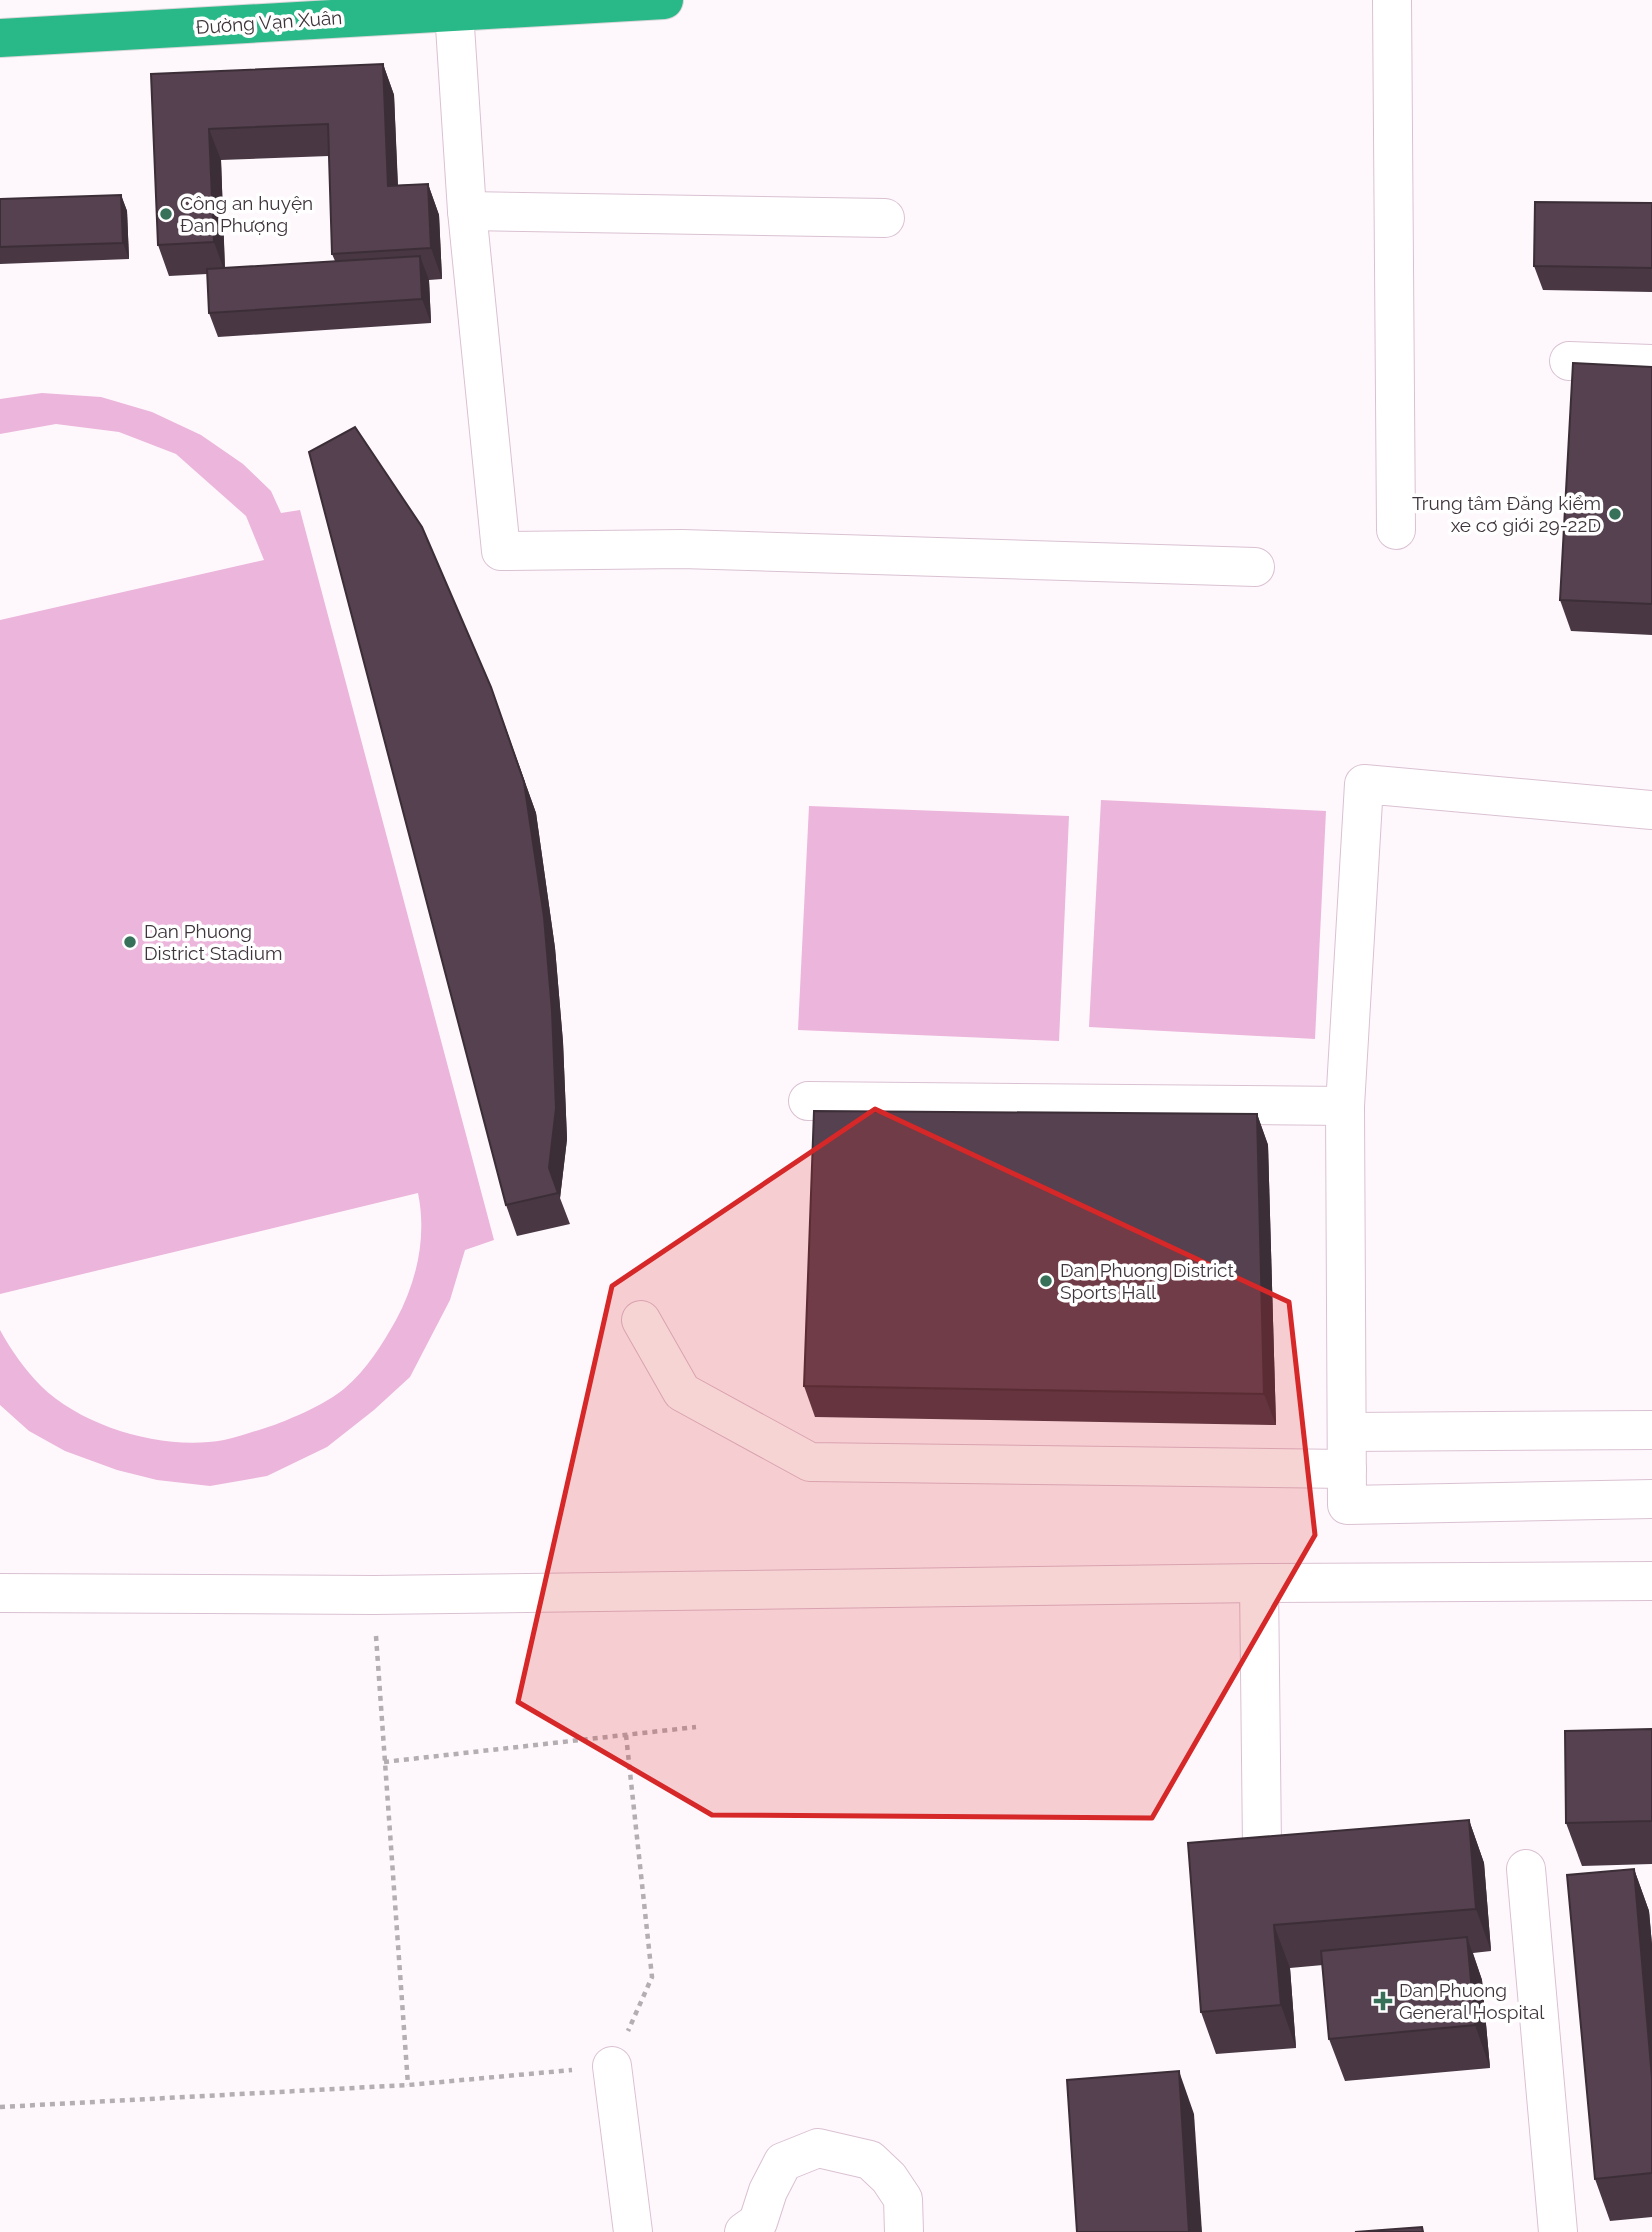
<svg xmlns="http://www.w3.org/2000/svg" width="1652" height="2232" viewBox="0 0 1652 2232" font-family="Raleway,sans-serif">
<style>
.green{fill:#ecb5db}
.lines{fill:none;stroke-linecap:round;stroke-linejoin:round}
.minor-casing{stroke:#dac1d2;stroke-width:40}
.highway-casing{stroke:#d8d6d8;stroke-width:40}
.path{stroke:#b4adb2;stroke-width:4.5;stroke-dasharray:5 5;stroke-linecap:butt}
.minor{stroke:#fff;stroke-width:38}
.highway{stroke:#29b888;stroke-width:38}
.wall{fill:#493844;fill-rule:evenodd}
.shaded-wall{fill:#3c2e37}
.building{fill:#55414f;stroke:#3c2e37;stroke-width:2}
.marked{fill:#d62828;fill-opacity:0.2;stroke:#d62828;stroke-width:5;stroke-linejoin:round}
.poi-dot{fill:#377159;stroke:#fff;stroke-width:2.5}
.labels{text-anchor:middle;stroke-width:7;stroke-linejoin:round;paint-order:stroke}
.street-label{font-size:19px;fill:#3e343b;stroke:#fff}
.poi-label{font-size:19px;fill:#3e343b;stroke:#fff;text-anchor:start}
</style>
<rect width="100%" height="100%" fill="#fef8fc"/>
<g class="green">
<path d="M42,393L101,397L152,412L201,435L243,464L271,491L281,513L300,510L494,1240L465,1250L450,1300L410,1377L374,1410L327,1447L267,1476L210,1486L157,1480L117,1470L65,1451L29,1431L0,1405V1330C11,1350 25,1370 41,1386C84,1428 165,1451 224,1440C236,1438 248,1433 259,1430C283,1423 327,1404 345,1388C367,1369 382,1345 396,1320C417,1281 427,1237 418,1193L0,1294V620L264,560L246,516L176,454L119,432L56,424L0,434V399Z"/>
<polygon points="1101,800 1326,811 1315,1039 1089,1027"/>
<polygon points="809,806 1069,816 1059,1041 798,1030"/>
</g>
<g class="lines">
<defs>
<g id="minor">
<polyline points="1392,0 1396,530"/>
<polyline points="454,11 467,211 501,551 682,549 1255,567"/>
<polyline points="467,211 885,218"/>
<polyline points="1569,361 1652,364"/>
<polyline points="1652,810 1364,784 1345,1106 1347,1505 1652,1499"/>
<polyline points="808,1101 1345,1106"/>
<polyline points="641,1320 682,1392 810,1462 1347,1469"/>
<polyline points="1347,1432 1652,1430"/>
<polyline points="1259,1583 1262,1847"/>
<polyline points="0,1593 374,1595 1259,1583 1652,1581"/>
<polyline points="1526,1869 1558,2232"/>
<polyline points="612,2066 633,2232"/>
<polyline points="744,2232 758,2222 768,2191 783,2162 818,2148 870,2160 889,2178 903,2199 904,2232"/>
</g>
<polyline id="highway" points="0,38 664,0"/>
</defs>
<use href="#minor" class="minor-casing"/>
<use href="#highway" class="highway-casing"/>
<g class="path">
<polyline points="376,1636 408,2085"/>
<polyline points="626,1735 652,1977 628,2031"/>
<polyline points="384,1762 696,1727"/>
<polyline points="0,2107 408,2085 572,2070"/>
</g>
<use href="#minor" class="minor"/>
<use href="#highway" class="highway"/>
</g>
<g class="wall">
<path d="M383,64L394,95L398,185L428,184L439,215L442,279L429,280L431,323L218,337L209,313L207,274L169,276L158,245L151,74ZM329,156L332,254L335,261L225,268L221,160Z"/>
<polygon points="121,195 127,211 129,259 0,264 0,199"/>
<polygon points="1652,203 1652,292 1543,290 1534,266"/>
<polygon points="1652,367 1652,635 1571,631 1560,600"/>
<polygon points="502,718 536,813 555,948 563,1042 567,1139 560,1198 570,1224 517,1236 506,1205"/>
<polygon points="1257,1114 1268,1145 1276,1425 815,1417 804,1386"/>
<polygon points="1652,1729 1652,1864 1582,1866 1566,1823"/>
<polygon points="1469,1820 1484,1863 1491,1951 1473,1953 1482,1980 1490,2068 1345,2081 1329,2039 1323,1965 1290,1968 1296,2048 1216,2054 1201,2012 1188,1843"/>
<polygon points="1634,1869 1649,1911 1652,1945 1652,2217 1610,2221 1595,2179"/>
</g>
<g class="shaded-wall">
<polygon points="383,64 394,95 399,217 388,186"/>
<polygon points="209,129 221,160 225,273 214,242"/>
<polygon points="428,184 439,215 442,279 431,248"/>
<polygon points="121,195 127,211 129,259 123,243"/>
<polygon points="420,256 429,280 431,323 422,299"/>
<polygon points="502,718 536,813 555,948 563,1042 567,1139 560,1198 549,1168"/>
<polygon points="1257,1114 1268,1145 1276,1425 1264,1394"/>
<polygon points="1469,1820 1484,1863 1491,1951 1476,1909"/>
<polygon points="1634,1869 1649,1911 1652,1945 1652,2078"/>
<polygon points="1274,1925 1290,1968 1296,2048 1281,2005"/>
<polygon points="1467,1937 1482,1980 1490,2068 1475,2025"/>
<polygon points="1179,2071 1194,2114 1202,2232 1189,2232"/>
</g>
<g class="building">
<polygon points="383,64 388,186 428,184 431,248 332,254 328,124 209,129 214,242 158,245 151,74"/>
<polygon points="121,195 123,243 0,247 0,199"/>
<polygon points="1535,202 1652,203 1652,268 1534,266"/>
<polygon points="420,256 422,299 209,313 207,269"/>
<polygon points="1573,363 1652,367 1652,604 1560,600"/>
<polygon points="355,427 422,527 491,687 524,782 544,917 552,1011 556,1108 549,1168 558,1193 506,1205 309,452"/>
<polygon points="814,1111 1257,1114 1264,1394 804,1386"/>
<polygon points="1652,1729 1652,1821 1566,1823 1565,1731"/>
<polygon points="1469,1820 1476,1909 1274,1925 1281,2005 1201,2012 1188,1843"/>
<polygon points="1634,1869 1652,2078 1652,2173 1595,2179 1567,1875"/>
<polygon points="1467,1937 1475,2025 1329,2039 1321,1951"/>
<polygon points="1179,2071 1189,2232 1077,2232 1067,2080"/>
<polygon points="1422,2227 1423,2232 1355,2232"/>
</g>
<path class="marked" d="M875,1109L1289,1302L1315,1535L1152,1818L712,1815L518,1702L612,1286Z"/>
<g class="poi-dot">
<circle cx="166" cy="214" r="7"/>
<circle cx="1615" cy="514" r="7"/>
<circle cx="130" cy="942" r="7"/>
<circle cx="1046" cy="1281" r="7"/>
<path d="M1379.5 1990.5h7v7h7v7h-7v7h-7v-7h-7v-7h7z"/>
</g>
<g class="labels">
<g class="street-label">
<text transform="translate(269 22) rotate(-4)" y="7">Đường Vạn Xuân</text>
</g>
<g class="poi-label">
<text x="180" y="210">Công an huyện<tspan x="180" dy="22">Đan Phượng</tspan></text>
<text x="1601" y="510" text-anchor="end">Trung tâm Đăng kiểm<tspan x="1601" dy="22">xe cơ giới 29-22D</tspan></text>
<text x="144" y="938">Dan Phuong<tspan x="144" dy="22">District Stadium</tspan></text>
<text x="1060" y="1277">Dan Phuong District<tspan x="1060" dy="22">Sports Hall</tspan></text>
<text x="1399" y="1997">Dan Phuong<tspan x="1399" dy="22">General Hospital</tspan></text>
</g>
</g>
</svg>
